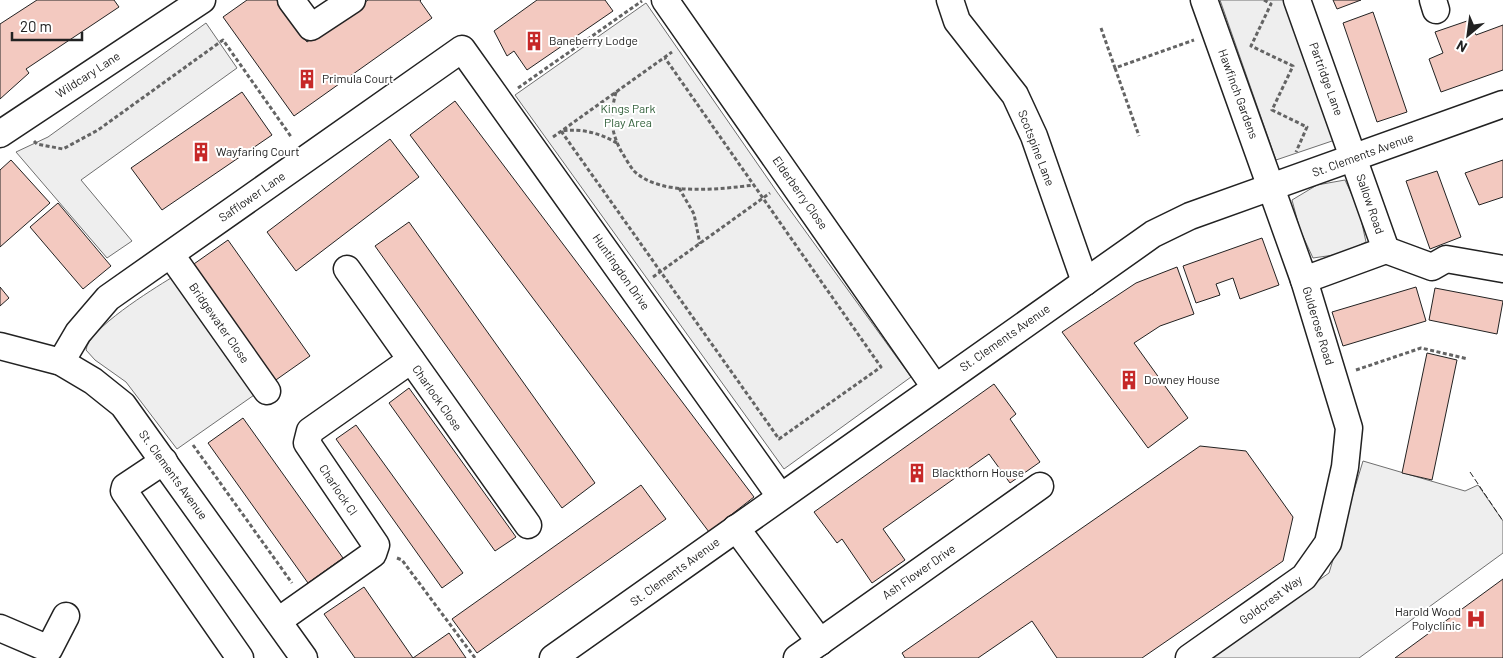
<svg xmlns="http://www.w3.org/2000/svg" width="1503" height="658" viewBox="0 0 1503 658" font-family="Barlow,sans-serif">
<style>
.green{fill:#eee;stroke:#6f6f6f}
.building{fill:#f3c9c0;stroke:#222}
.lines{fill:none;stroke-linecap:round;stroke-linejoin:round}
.minor-casing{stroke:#222;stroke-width:29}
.path{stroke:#646464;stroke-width:3;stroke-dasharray:4 2.5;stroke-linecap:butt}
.minor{stroke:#fff;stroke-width:26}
.fence{stroke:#222;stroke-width:1;stroke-dasharray:6 2.5;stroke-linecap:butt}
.labels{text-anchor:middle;stroke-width:4;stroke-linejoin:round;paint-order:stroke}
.poi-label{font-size:12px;fill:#222;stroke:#fff;text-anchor:start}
.street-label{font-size:12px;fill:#222;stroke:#fff}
.park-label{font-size:12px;fill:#2f5e38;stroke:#fff}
</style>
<rect width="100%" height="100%" fill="#fff"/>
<g class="green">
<polygon points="1220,0 1284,0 1335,140 1276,160"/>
<polygon points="646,3 777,192 911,377 784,469 515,95"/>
<polygon points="206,23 237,68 81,180 132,241 107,258 16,152 48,137"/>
<polygon points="1345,180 1359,210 1366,242 1341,254 1313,258 1300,230 1292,200 1317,185"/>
<path d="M171,278L180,285L257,393L177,449L126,382L95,360L86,350C88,329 153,289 171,278Z"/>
<polygon points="1363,461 1465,491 1478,485 1503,521 1503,553 1359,658 1209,658 1329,573"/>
</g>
<g class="building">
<polygon points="37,0 114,0 119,7 26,69 29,73 0,99 0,24"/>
<polygon points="247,0 277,0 307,42 368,0 421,0 420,1 432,18 294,116 223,17"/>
<polygon points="537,0 605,0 613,11 527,70 514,51 507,56 494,31"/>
<polygon points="1333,0 1361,0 1337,9"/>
<polygon points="1373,12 1407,112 1377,122 1343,23"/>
<polygon points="1470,20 1476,35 1503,25 1503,70 1441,92 1429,59 1443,53 1435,32"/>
<polygon points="242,92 272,135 162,210 131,168"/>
<polygon points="455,101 754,497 709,532 410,135"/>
<polygon points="390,139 419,177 296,271 267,232"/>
<polygon points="11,160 50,203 0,247 0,170"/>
<polygon points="1503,160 1503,197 1479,205 1465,173"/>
<polygon points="1437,171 1461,237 1430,249 1406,181"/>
<polygon points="58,203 111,266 83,289 30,227"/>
<polygon points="409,222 595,483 562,508 375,246"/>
<polygon points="1262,238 1279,285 1240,299 1233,278 1216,284 1220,295 1196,303 1183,266"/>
<polygon points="228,240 310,356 273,382 191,266"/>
<polygon points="1177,267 1194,314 1160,326 1134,343 1188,418 1148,448 1062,332 1136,283"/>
<polygon points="0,287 9,298 0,306"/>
<polygon points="1416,287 1426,321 1343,346 1332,312"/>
<polygon points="1435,288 1503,301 1497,334 1429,320"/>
<polygon points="1427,353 1457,360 1432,480 1402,473"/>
<polygon points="994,384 1016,414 1010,419 1040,462 1010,483 989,454 883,529 905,560 872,583 842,539 837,543 814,512"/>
<polygon points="409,388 516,537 495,551 389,403"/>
<polygon points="243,418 343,558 308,583 208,443"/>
<polygon points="356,425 463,573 442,588 336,439"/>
<polygon points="1200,446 1246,451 1293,517 1283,561 1142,658 1057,658 1032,621 978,658 905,658 902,653"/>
<polygon points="641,485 666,519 477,653 452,619"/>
<polygon points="1503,579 1503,658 1395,658"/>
<polygon points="364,587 413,658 449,633 466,658 355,658 324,614"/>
</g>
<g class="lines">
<defs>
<g id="minor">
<polyline points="291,0 311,27 352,0"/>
<polyline points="665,0 935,387"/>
<polyline points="950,0 957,21 1015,95 1034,136 1085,282"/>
<polyline points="1297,0 1386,250 1304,280"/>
<polyline points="1433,0 1436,10"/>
<polyline points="0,134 202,0"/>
<polyline points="1386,250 1432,267 1446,259 1503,269"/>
<polyline points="171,255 267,391"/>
<polyline points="347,269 528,525"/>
<polyline points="0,346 61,362 93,381 123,405 304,658"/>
<polyline points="61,362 78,333 108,298 462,49 780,496"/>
<polyline points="164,461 125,487 124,491 240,658"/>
<polyline points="736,528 820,642"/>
<polyline points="278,621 373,554 376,545 307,443 310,431 411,360"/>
<polyline points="0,628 49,649 66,616"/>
<polyline points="553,658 1153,234 1190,216 1503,104"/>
<polyline points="797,658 1040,486"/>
<polyline points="1189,658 1304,577 1328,543 1345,467 1349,428 1304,280 1204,0"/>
</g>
</defs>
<use href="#minor" class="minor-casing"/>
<g class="path">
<polyline points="1264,0 1271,4 1251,46 1293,66 1272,110 1307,127 1296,152"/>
<polyline points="1101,28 1115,68 1194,40"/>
<polyline points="1115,68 1139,136"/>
<polyline points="518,88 642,1"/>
<path d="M616,92C610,115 610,130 621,151C625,157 629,165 634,171C661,197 720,189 754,185"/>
<polyline points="553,137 672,52"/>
<polyline points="34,141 37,144 63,149 98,130 223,40 292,138"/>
<path d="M617,143C599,133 582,128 561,131L779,439L881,367L665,58"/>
<polyline points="679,188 694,214 700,244"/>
<polyline points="653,277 770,193"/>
<polyline points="1356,370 1421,348 1468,359"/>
<polyline points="193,445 292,583"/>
<polyline points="397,558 402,560 475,658"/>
</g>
<use href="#minor" class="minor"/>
<polyline class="fence" points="1470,472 1503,521"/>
</g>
<defs>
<symbol id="building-bare" viewBox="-9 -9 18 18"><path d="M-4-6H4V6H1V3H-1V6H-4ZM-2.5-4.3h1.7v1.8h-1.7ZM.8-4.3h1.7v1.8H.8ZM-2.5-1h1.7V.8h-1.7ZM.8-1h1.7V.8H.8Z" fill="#c62828" stroke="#fff" stroke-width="2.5" paint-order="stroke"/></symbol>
<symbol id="hospital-bare" viewBox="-9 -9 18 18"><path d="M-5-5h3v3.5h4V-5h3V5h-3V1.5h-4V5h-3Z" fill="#c62828" stroke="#fff" stroke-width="2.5" paint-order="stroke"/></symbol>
</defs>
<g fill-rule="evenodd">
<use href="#building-bare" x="520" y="27" width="28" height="28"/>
<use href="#building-bare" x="293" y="65" width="28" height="28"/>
<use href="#building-bare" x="187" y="138" width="28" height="28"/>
<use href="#building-bare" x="1115" y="366" width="28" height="28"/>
<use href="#building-bare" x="903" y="459" width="28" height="28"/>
<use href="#hospital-bare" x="1462" y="605" width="28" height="28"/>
</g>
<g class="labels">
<g class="poi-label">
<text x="549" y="45">Baneberry Lodge</text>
<text x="322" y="83">Primula Court</text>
<text x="216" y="156">Wayfaring Court</text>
<text x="1144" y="384">Downey House</text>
<text x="932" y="477">Blackthorn House</text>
<text x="1461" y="616" text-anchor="end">Harold Wood<tspan x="1461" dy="14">Polyclinic</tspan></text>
</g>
<g class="street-label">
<text transform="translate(88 75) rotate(-33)" y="4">Wildcary Lane</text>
<text transform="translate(1326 79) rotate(70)" y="4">Partridge Lane</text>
<text transform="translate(1238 94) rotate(70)" y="4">Hawfinch Gardens</text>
<text transform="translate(1036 148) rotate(69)" y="4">Scotspine Lane</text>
<text transform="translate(1363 155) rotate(-20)" y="4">St. Clements Avenue</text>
<text transform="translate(800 193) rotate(55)" y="4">Elderberry Close</text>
<text transform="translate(252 197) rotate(-35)" y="4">Safflower Lane</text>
<text transform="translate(1370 204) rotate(71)" y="4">Sallow Road</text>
<text transform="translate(621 272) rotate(55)" y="4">Huntingdon Drive</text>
<text transform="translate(219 323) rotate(55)" y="4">Bridgewater Close</text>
<text transform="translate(1318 326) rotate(73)" y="4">Gulderose Road</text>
<text transform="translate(1005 338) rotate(-35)" y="4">St. Clements Avenue</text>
<text transform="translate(437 398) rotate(55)" y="4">Charlock Close</text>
<text transform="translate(173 475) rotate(54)" y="4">St. Clements Avenue</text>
<text transform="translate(338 490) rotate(56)" y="4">Charlock Cl</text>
<text transform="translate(675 572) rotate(-36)" y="4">St. Clements Avenue</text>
<text transform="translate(919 572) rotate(-35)" y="4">Ash Flower Drive</text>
<text transform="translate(1271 600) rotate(-36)" y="4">Goldcrest Way</text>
</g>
<g class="park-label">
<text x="628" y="113">Kings Park<tspan x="628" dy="14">Play Area</tspan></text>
</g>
</g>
<g transform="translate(1468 35) rotate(209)" stroke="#ffffff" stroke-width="4" paint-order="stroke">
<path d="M0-4L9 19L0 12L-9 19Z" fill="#222222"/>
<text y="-8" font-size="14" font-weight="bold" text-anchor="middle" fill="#222222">N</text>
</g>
<path d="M12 32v8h70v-8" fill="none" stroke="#222222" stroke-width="2.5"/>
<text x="20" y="32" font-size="15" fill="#222222" stroke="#ffffff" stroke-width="4" paint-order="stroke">20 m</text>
</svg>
